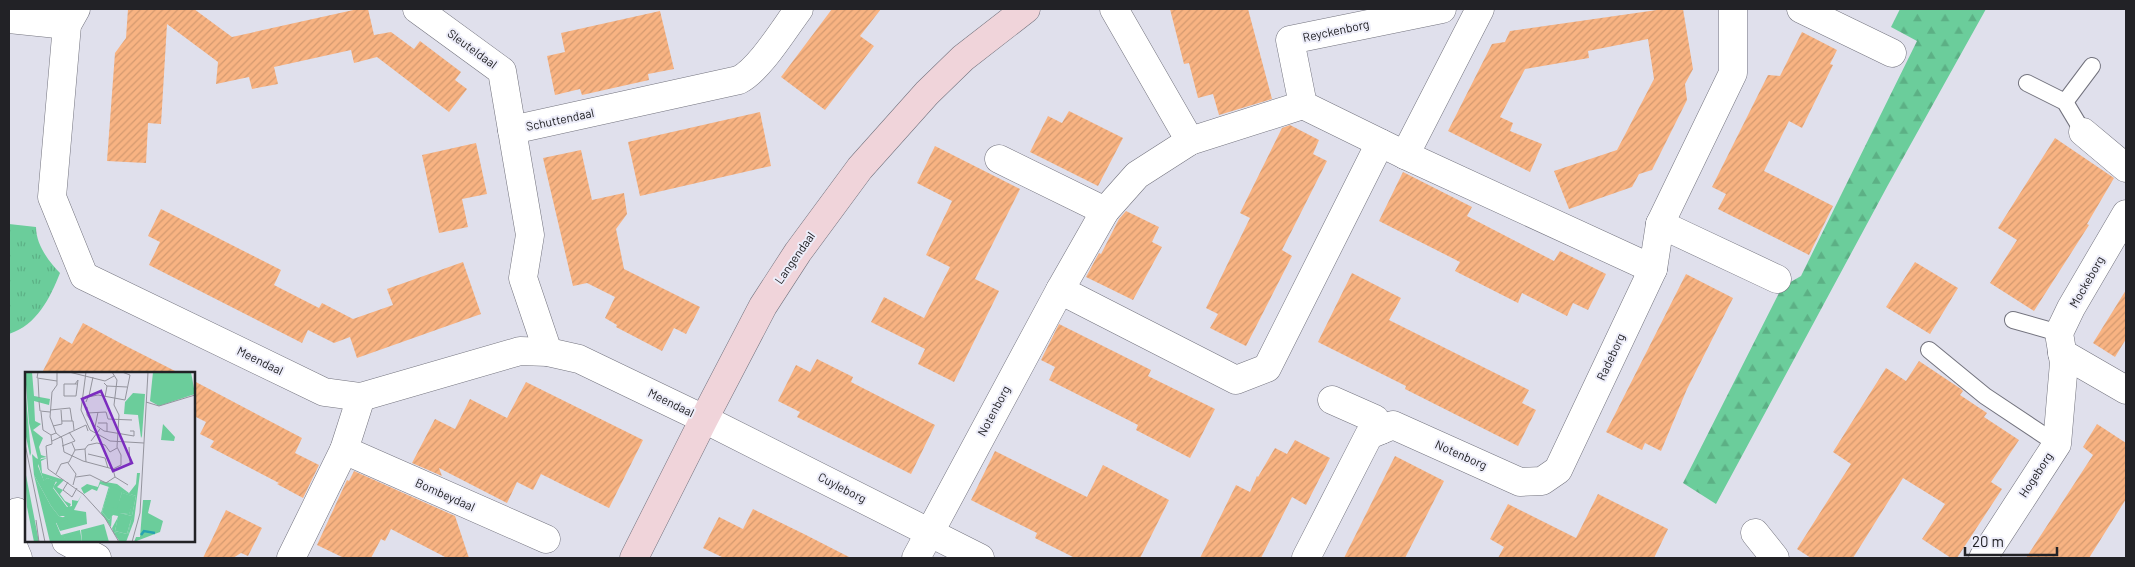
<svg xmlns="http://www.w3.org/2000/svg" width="2135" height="567" viewBox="0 0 2135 567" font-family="Barlow,sans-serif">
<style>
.grass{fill:url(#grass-tufts)}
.forest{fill:url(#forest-firs)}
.building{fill:url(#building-hatch)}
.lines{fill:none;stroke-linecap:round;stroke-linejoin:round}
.lane-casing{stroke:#73737e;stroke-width:18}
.street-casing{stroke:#73737e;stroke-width:29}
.secondary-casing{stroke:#73737e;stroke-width:29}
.lane{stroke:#fff;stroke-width:16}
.street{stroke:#fff;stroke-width:28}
.secondary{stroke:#f0d4da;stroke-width:28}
.labels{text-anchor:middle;stroke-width:4;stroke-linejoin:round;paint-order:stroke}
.street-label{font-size:12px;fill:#222226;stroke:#ededf9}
.inset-river{fill:none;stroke:#26a2b0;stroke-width:2.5}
.inset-road{fill:none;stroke:#94949d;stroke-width:1}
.view{fill:#7b2cbf;fill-opacity:0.15;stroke:#7b2cbf;stroke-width:2.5}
.inset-edge{fill:none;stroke:#222226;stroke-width:2.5}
</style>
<defs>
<pattern id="grass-tufts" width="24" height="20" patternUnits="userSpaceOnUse" patternTransform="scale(1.25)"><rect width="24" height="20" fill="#6bcd9b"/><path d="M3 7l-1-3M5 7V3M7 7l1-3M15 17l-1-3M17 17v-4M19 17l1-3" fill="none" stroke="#5cb085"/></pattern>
<pattern id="forest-firs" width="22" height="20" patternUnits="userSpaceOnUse" patternTransform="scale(1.25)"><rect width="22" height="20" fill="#6bcd9b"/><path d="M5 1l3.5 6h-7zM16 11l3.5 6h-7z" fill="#5cb085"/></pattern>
<pattern id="building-hatch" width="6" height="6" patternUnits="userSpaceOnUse" patternTransform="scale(1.25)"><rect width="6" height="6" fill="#f8b382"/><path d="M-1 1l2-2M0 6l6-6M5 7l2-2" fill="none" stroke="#d49a70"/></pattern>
</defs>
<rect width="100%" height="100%" fill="#e0e0ec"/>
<path class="grass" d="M9,224L36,227C36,244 48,261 60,273C50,298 37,325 9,334Z"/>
<polygon class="forest" points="1900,9 1986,9 1888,185 1716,504 1683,483 1782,287 1801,276 1917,41 1891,27"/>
<g class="building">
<polygon points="128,9 194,9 232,37 358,9 368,9 374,35 391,32 414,49 420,41 461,72 455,80 467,89 449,112 377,57 354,63 351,50 274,67 278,84 252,89 249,77 216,84 218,62 167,24 161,124 148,123 146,163 107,161 115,53 126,38"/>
<polygon points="832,9 881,9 860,36 874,46 825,110 781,77"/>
<polygon points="1170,9 1248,9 1272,99 1219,115 1213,94 1198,98 1189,63 1184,64"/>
<polygon points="1664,9 1683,9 1693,69 1685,84 1687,100 1652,170 1639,174 1632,187 1569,209 1554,171 1617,150 1654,79 1648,39 1588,51 1589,58 1525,69 1500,117 1513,123 1510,131 1542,144 1530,172 1448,131 1492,44 1505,42 1510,31"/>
<polygon points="660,11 674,69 648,74 649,80 582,95 580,89 555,95 547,56 565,52 561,33"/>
<polygon points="1802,32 1837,50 1830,64 1833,65 1802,128 1789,121 1764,171 1833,206 1809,255 1718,209 1726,194 1712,187 1768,75 1780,76"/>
<polygon points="1069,111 1123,138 1098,186 1030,152 1048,116 1062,123"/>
<polygon points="760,112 771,166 640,196 628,142"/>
<polygon points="1290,125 1319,140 1313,154 1327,161 1282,250 1292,256 1246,346 1210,328 1218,314 1206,308 1250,218 1240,213 1282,128"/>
<polygon points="2055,138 2114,178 2087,224 2089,225 2034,311 1990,283 2017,240 1998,228"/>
<polygon points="476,143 487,194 462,199 468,227 439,233 422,155"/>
<polygon points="935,146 1020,189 975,279 999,291 954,382 918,364 925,349 871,322 884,297 924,318 950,267 926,255 952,201 917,183"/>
<polygon points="581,150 592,200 624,193 627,214 616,229 624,269 700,307 686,334 674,328 662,351 616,327 617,325 605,318 615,297 587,283 573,286 543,158"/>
<polygon points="1403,172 1472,207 1467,216 1554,261 1560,251 1606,274 1588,310 1573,303 1567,316 1522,293 1518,303 1455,271 1460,262 1379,221"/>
<polygon points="161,209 281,270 274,285 319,308 322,303 353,319 393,305 387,289 463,262 481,314 357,358 350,337 334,343 308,330 302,343 149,265 160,242 148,236"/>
<polygon points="1126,211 1159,227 1152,242 1162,247 1133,300 1086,277 1099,253 1101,254 1119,219"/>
<polygon points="1915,262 1958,288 1930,334 1886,307"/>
<polygon points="1352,273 1401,298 1389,320 1529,390 1522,403 1536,410 1518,446 1405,389 1406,386 1318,342"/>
<polygon points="1686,274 1733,298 1687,389 1661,451 1645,443 1642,450 1606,432"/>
<polygon points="2126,290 2126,339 2115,357 2093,343"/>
<polygon points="83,323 122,344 179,373 42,373 60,337 72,344"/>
<polygon points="1059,324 1151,370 1148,376 1215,409 1190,458 1136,430 1138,425 1049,380 1055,367 1041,360"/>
<polygon points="817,359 853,377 851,382 935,425 911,474 797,417 800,412 778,401 796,365 810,372"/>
<polygon points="1919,361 1961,389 1963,391 1960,395 1987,413 1984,417 2019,440 1991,482 2002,489 1957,558 1951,558 1922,539 1945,504 1903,478 1853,558 1811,558 1797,549 1851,464 1833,452 1886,368 1906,381"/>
<polygon points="194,381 302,438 295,453 319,465 303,498 277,484 279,483 210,447 214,441 200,434 206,422 194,416"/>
<polygon points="526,382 643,440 609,508 541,474 533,490 517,482 507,503 439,468 442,476 412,463 435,419 455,429 470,399 507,418"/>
<polygon points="2097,424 2126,443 2126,499 2089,558 2026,558 2093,455 2083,447"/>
<polygon points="1295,440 1330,458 1306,505 1292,497 1261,558 1200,558 1236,485 1250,492 1257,476 1258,477 1275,448 1287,454"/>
<polygon points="995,451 1087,497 1103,465 1169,500 1140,558 1075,558 1035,538 1037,533 971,500"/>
<polygon points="1395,456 1444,481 1405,558 1344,558"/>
<polygon points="354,471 455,516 469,558 447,558 391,529 385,541 381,539 371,558 344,558 317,545 347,480 349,481"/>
<polygon points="1598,494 1668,529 1654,558 1498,558 1504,547 1490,539 1508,504 1576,538"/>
<polygon points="753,509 804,534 851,558 724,558 703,548 719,517 743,529"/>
<polygon points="226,510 262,528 248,556 241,553 233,558 203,558"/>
</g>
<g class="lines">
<defs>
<g id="lane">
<polyline points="2027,83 2065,102 2083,132"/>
<polyline points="2065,102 2092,66"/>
<polyline points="2013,320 2059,333"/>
<polyline points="1929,350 1985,396 2057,444"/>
</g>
<g id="street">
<polyline points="76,9 67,25 52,197 84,276 324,392 361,397 520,351 548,352 579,359 704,419 980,558"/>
<polyline points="417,9 502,71 512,130"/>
<polyline points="1114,9 1190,141"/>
<polyline points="1442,9 1290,40 1303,105 1405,155 1653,269"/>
<polyline points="1801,9 1892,53"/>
<polyline points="9,19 67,25"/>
<polyline points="2083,132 2126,168"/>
<polyline points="1405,155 1480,9"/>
<polyline points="999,159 1105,211"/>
<polyline points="1660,224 1777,279"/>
<polyline points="1060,290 1236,380 1267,368 1380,143"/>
<path d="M548,352L523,278L530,235L512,130L739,80C760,69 784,29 799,9"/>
<polyline points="2062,353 2126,390"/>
<polyline points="1332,400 1375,419 1381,430"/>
<polyline points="344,450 546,539"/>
<polyline points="1755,533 1775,558"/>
<polyline points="66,541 97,558"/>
<polyline points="18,558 13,546 17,512 26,518"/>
<polyline points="291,558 344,450 361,397"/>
<polyline points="916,558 1060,290 1105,211 1137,175 1190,141 1303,105"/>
<polyline points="1306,558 1369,435 1393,425 1520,482 1542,481 1558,470 1653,269 1660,224 1733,73 1733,9"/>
<polyline points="1983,558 2057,444 2064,363 2059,333 2071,308 2126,214"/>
</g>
<polyline id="secondary" points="634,558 704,419 763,306 798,252 860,168 927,93 963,58 1026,9"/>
</defs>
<use href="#lane" class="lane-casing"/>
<use href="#street" class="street-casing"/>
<use href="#secondary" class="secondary-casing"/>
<use href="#lane" class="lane"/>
<use href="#street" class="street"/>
<use href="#secondary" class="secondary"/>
</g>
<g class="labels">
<g class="street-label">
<text transform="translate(1336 31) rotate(-12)" y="4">Reyckenborg</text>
<text transform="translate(472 49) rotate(36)" y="4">Sleuteldaal</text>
<text transform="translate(560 120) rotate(-12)" y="4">Schuttendaal</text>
<text transform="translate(795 258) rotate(-55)" y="4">Langendaal</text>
<text transform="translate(2087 282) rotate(-60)" y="4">Mockeborg</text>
<text transform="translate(1611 357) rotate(-65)" y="4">Radeborg</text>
<text transform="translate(260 361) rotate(26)" y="4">Meendaal</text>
<text transform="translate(671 403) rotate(26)" y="4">Meendaal</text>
<text transform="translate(994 411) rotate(-62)" y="4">Notenborg</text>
<text transform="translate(1461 455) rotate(24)" y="4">Notenborg</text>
<text transform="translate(2036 475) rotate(-57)" y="4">Hogeborg</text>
<text transform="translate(842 488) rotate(27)" y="4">Cuyleborg</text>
<text transform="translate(445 495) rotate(24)" y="4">Bombeydaal</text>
</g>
</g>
<g transform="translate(25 372)">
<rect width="170" height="170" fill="#e0e0ec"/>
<path d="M0,0H7L9,24L25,27L24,33L9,29L10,49L16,52L8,58L18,66L14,75L16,83L22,85L16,86L13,94L19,109L22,106L31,109L28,116L42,135L47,134V128L53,129L57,122L49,138L61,140L62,152L35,159L31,150L40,144H34L26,134L9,103L7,82L11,86L13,87L4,51ZM128,0H166L170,22L134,34L125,29ZM108,21L120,22L117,64L116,66L113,43L99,42L100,30ZM138,52L150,65L149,69L136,68ZM0,98L14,170H9L2,135ZM112,101H115L109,149L101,170H95L88,160L103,163L111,124L75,112L72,119L67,117L59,122L56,116L62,112L73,115L75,109L92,112L104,121L111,112ZM85,115L97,119L93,132L97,121L110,125L104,142L95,141L107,144L102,162L90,159L93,144L88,143L84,148L77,140ZM118,128H126L123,141L138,149L135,160L109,170L111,165H115ZM55,158L57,170H43L37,165L45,166L36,163Z" fill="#6bcd9b"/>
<path d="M0,14L6,81L5,84L0,60ZM22,86L16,89L17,101L39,108L32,115L38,118L35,122L40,129L46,132L44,136L28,115L32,110L22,106L19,110L13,91L16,87ZM9,103L26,134L34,144L43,147L31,151L36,163L46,164L43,168L39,165L43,170H25ZM84,114L111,124L103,164L88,160L87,156L93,145L90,159L102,162L107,144L95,141L104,142L109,125L97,121L92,137L97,119L85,115L77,140L84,148L87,144L86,155L76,141Z" fill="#6bcd9b"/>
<path d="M79,152L84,170H57L56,158Z" fill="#6bcd9b"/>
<path d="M85,115L97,119L92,137L79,133ZM97,121L109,125L104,142L92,139Z" fill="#6bcd9b"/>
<path class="inset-river" d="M116,163L119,159L130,161"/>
<path class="inset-road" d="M13,0L12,6L32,9M32,0V13L27,20L25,45L31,61L37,66L39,80L58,89L88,97L96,93V83L92,75L94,43L89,33L92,8L87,0M44,0L80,9L89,4M61,0L56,38L65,58L85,69L119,71M13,7L14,26M79,11L82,14L80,25M50,12L53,8L51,24H39V12H52M82,14L102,15M64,24L68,5M14,29L15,39L25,40M61,30L63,25L73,23L100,28L105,3L97,0M121,30L134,34L170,23M62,35V43L70,55L73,40M25,38L45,36L47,49M16,40L18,58L26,63M62,41L81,40L83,47L107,48M37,49H48L49,58M73,51H82V59M28,54L37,52L36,38M72,54L79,59L109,64V59H105M31,61L26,63L27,72L21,74L23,97L58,122L80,146L94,170M27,69L61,53L63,59M66,69L75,57M0,72L20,170M37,74L50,69L44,60M104,75L105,92M60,77L63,73L72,71L80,73L85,80L92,76M50,78L60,77L61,90M63,82L80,86L83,96M43,91L51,102L48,113M31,102L36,92L44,90L50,78L47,71M51,105L65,103L81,111L90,105L88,97M90,105L103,113M43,110L38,118L47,125L52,116M11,148L14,170M107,170L115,141L123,0"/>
<path class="view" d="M76,19L107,91L88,99L57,27Z"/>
<rect width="170" height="170" class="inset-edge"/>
</g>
<rect width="2135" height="567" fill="none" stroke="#222226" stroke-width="20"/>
<path d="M1965 547v8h92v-8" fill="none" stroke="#222226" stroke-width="2.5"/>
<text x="1972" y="547" font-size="15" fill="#222226" stroke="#ededf9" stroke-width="4" paint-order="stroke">20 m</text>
</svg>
